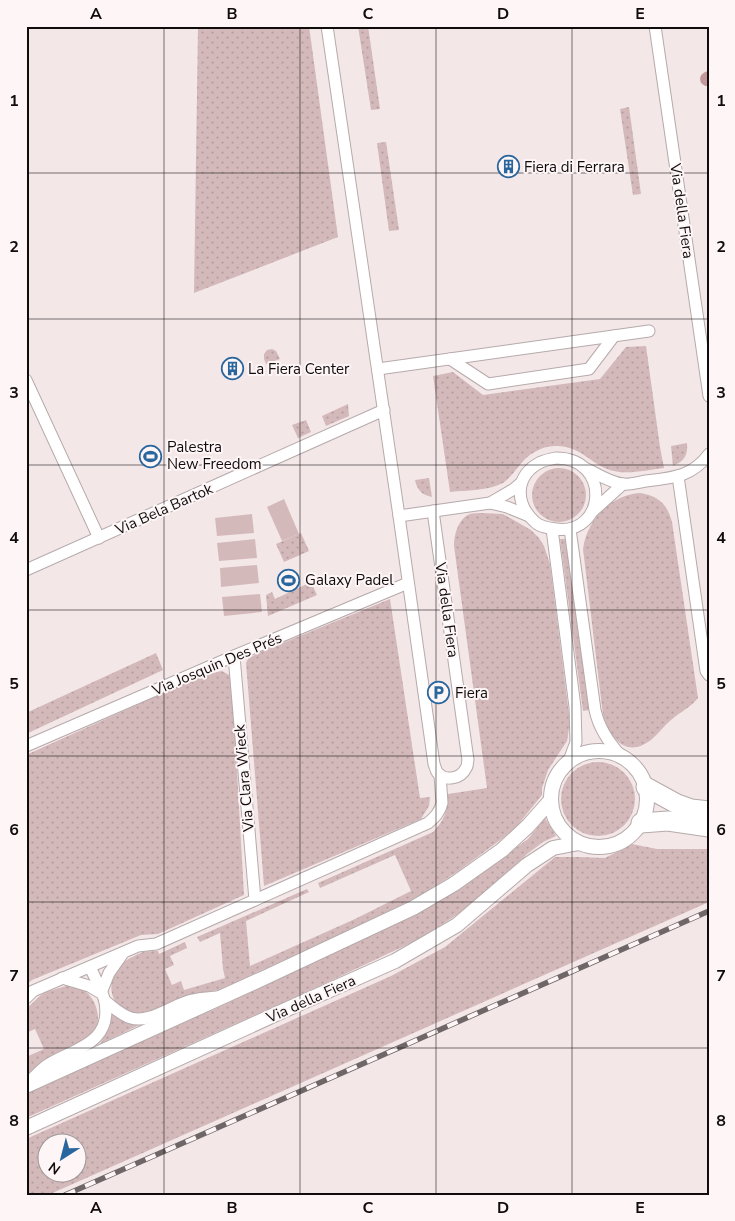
<svg xmlns="http://www.w3.org/2000/svg" width="735" height="1221" viewBox="0 0 735 1221" font-family="'Nunito Sans',sans-serif">
<style>
.grass{fill:url(#grass-dots);fill-rule:evenodd}
.garden{fill:#d4b9bb}
.lines{fill:none;stroke-linecap:round;stroke-linejoin:round}
.canal{stroke:#c3989c;stroke-width:14}
.minor-casing{stroke:#b6aaab;stroke-width:13}
.tertiary-casing{stroke:#b6aaab;stroke-width:16}
.trunk-casing{stroke:#b6aaab;stroke-width:21}
.minor{stroke:#fff;stroke-width:11}
.tertiary{stroke:#fff;stroke-width:14}
.trunk{stroke:#fff;stroke-width:19}
.rail-casing{stroke:#6e6667;stroke-width:5.5}
.rail{stroke:#fdf5f6;stroke-width:4;stroke-dasharray:11;stroke-linecap:butt}
.grid{fill:none;stroke:#100c0c;stroke-width:1;stroke-opacity:0.55}
.labels{text-anchor:middle;stroke-width:4;stroke-linejoin:round;paint-order:stroke}
.poi-label{font-size:15px;fill:#100c0c;stroke:#fdf5f6;text-anchor:start}
.street-label{font-size:15px;fill:#100c0c;stroke:#fdf5f6}
.neatline{fill:none;stroke:#100c0c;stroke-width:2}
.grid-label{font-size:16px;text-anchor:middle;font-weight:bold;fill:#100c0c}
</style>
<defs>
<pattern id="grass-dots" width="8" height="8" patternUnits="userSpaceOnUse" patternTransform="scale(1.25)"><rect width="8" height="8" fill="#d4b9bb"/><path d="M2 2h.1M6 6h.1" fill="none" stroke="#b59ea0" stroke-width="1.8" stroke-linecap="round"/></pattern>
</defs>
<rect width="100%" height="100%" fill="#f4e7e8"/>
<g class="grass">
<polygon points="198,26 309,26 338,237 194,293"/>
<polygon points="358,26 368,26 380,109 371,110"/>
<polygon points="629,107 641,194 633,195 620,109"/>
<polygon points="386,142 399,230 389,231 377,143"/>
<path d="M646,346L660,447L664,468C646,470 624,476 607,469C588,461 578,445 555,446C541,446 527,455 519,466C514,472 510,478 503,483C488,491 467,490 450,492L433,376L453,372L483,395L600,379L626,347Z"/>
<polygon points="272,349 276,351 280,359 266,364 264,359 264,354 267,350"/>
<polygon points="348,404 349,416 326,426 322,416"/>
<polygon points="306,420 311,432 298,438 292,425"/>
<path d="M687,443C688,456 684,461 673,466L671,446Z"/>
<circle cx="559" cy="495" r="27"/>
<path d="M429,478L432,497C422,495 417,490 415,480Z"/>
<path d="M640,493C659,496 667,504 672,522L698,698C690,708 680,712 671,720C664,726 658,734 651,740C626,759 610,738 603,715L583,549C587,520 610,495 640,493Z"/>
<path d="M482,513L503,514L531,530L539,538L544,546L550,564L570,722L567,741L548,770L542,788V795L517,826L503,838L457,872L419,896L360,925L219,990C210,991 201,993 192,996C180,1000 150,1016 138,1014C112,1011 103,986 120,966C124,960 136,955 143,952C147,951 153,951 158,951L159,954L185,942L187,948L170,956L174,965L165,969L172,985L181,981L184,990L225,978L223,969L220,933L200,942L197,937L307,889L309,892L246,921L250,966L355,919L411,891L395,855L320,888L318,883L433,832C444,821 448,810 448,794L487,788L454,546C454,535 458,519 470,514C474,513 479,513 482,513Z"/>
<polygon points="301,533 309,551 284,562 276,544"/>
<polygon points="560,539 566,539 589,710 583,711"/>
<polygon points="311,582 317,595 268,616 266,595 272,592 275,599"/>
<polygon points="390,599 420,798 430,797 429,806 421,819 264,886 246,663 248,659 256,654"/>
<polygon points="156,653 163,670 26,734 26,713"/>
<polygon points="222,671 229,675 232,683 244,895 158,934 141,935 32,980 26,985 26,755 205,674"/>
<circle cx="598" cy="799" r="37"/>
<polygon points="545,818 556,836 543,842 527,854 511,871 463,911 417,940 326,983 26,1118 26,1092 183,1020 213,1010 405,919 502,858 528,839"/>
<path d="M632,844L657,849H709V902L48,1195H26V1139L391,976L445,947L555,857H579L605,858ZM48,1144H78V1174H48Z"/>
<path d="M66,986C78,986 89,991 94,1002C99,1012 100,1026 93,1036C89,1041 79,1044 73,1048C57,1056 41,1065 26,1075V1057L44,1049L35,1029L26,1033V1009L41,995L46,992Z"/>
<polygon points="108,1008 141,1024 100,1044 106,1033"/>
</g>
<g class="garden">
<polygon points="284,499 299,534 282,541 267,507"/>
<polygon points="252,514 254,533 217,536 215,518"/>
<polygon points="255,539 257,558 219,561 217,543"/>
<polygon points="257,565 259,583 221,587 220,568"/>
<polygon points="260,594 262,612 224,616 222,597"/>
</g>
<g class="lines">
<polyline class="canal" points="707,79 709,78"/>
<defs>
<g id="minor">
<path d="M327,26L399,516L434,764C435,766 436,771 437,772C444,782 461,779 466,768C468,766 467,763 468,760L433,511"/>
<polyline points="655,26 709,396"/>
<polyline points="450,359 488,384 589,369 614,336"/>
<polyline points="378,369 649,331"/>
<polyline points="26,380 99,538"/>
<path d="M556,458C612,458 606,536 556,529C548,528 540,527 535,522C514,503 515,475 541,462C546,460 551,459 556,458Z"/>
<path d="M587,469C597,474 611,483 623,484C630,485 639,482 646,481C672,478 692,477 709,454"/>
<polyline points="678,476 706,671 709,675"/>
<polyline points="490,503 507,507 529,516"/>
<polyline points="593,511 623,484"/>
<polyline points="399,516 490,503 514,489 521,483"/>
<polyline points="552,529 575,707 576,742 569,761"/>
<path d="M570,529L595,710C599,728 608,741 620,755"/>
<polyline points="26,570 384,410"/>
<polyline points="234,656 255,900"/>
<polyline points="26,746 234,656 408,583"/>
<polyline points="62,978 89,986 101,993 109,973 123,953"/>
<path d="M26,998L33,991L138,946L156,944L428,823C435,817 440,812 442,803L440,775"/>
<path d="M105,1001C113,1007 121,1015 131,1018C150,1024 175,1003 193,1000C201,998 209,998 217,997"/>
<path d="M29,1082C35,1076 41,1069 49,1064C76,1048 112,1043 105,1002C103,992 94,976 90,967"/>
</g>
<g id="tertiary">
<circle cx="599" cy="799" r="48"/>
<polyline points="26,1086 266,977 413,908 454,884 502,850 528,826 551,800"/>
<polyline points="26,1128 285,1010 395,961 457,925 527,865 553,848 579,843"/>
</g>
<g id="trunk">
<polyline points="646,787 677,804 691,809 709,811"/>
<polyline points="641,823 668,821 709,827"/>
</g>
</defs>
<use href="#minor" class="minor-casing"/>
<use href="#tertiary" class="tertiary-casing"/>
<use href="#trunk" class="trunk-casing"/>
<use href="#minor" class="minor"/>
<use href="#tertiary" class="tertiary"/>
<use href="#trunk" class="trunk"/>
<defs>
<polyline id="rail" points="65,1195 709,911"/>
</defs>
<use href="#rail" class="rail-casing"/>
<use href="#rail" class="rail"/>
</g>
<path class="grid" d="M164,26V1195M300,26V1195M436,26V1195M572,26V1195M26,173H709M26,319H709M26,465H709M26,610H709M26,756H709M26,902H709M26,1048H709"/>
<defs>
<symbol id="building-ring" viewBox="-11 -11 22 22"><circle r="9.5" fill="#fdf5f6" stroke="#29669d" stroke-width="1.5"/><path d="M-4-6H4V6H1V3H-1V6H-4ZM-2.5-4.3h1.7v1.8h-1.7ZM.8-4.3h1.7v1.8H.8ZM-2.5-1h1.7V.8h-1.7ZM.8-1h1.7V.8H.8Z" fill="#29669d"/></symbol>
<symbol id="stadium-ring" viewBox="-11 -11 22 22"><circle r="9.5" fill="#fdf5f6" stroke="#29669d" stroke-width="1.5"/><path d="M0-5a6.5 5 0 1 0 0 10a6.5 5 0 1 0 0-10ZM-3.5-1.8h7v3.6h-7Z" fill="#29669d"/></symbol>
<symbol id="parking-ring" viewBox="-11 -11 22 22"><circle r="9.5" fill="#fdf5f6" stroke="#29669d" stroke-width="1.5"/><path d="M-3.5-5.5H1a3.5 3.5 0 0 1 0 7H-1V5.5H-3.5ZM-1-3.4V-.6H.8a1.4 1.4 0 0 0 0-2.8Z" fill="#29669d"/></symbol>
</defs>
<g fill-rule="evenodd">
<use href="#building-ring" x="496" y="154" width="25" height="25"/>
<use href="#building-ring" x="220" y="356" width="25" height="25"/>
<use href="#stadium-ring" x="138" y="444" width="25" height="25"/>
<use href="#stadium-ring" x="276" y="568" width="25" height="25"/>
<use href="#parking-ring" x="426" y="680" width="25" height="25"/>
</g>
<g class="labels">
<g class="poi-label">
<text x="524" y="172">Fiera di Ferrara</text>
<text x="248" y="374">La Fiera Center</text>
<text x="167" y="452">Palestra<tspan x="167" dy="17">New Freedom</tspan></text>
<text x="305" y="585">Galaxy Padel</text>
<text x="455" y="698">Fiera</text>
</g>
<g class="street-label">
<text transform="translate(682 211) rotate(82)" y="5">Via della Fiera</text>
<text transform="translate(164 509) rotate(-24)" y="5">Via Bela Bartok</text>
<text transform="translate(447 610) rotate(82)" y="5">Via della Fiera</text>
<text transform="translate(217 664) rotate(-23)" y="5">Via Josquin Des Prés</text>
<text transform="translate(244 778) rotate(-95)" y="5">Via Clara Wieck</text>
<text transform="translate(311 999) rotate(-24)" y="5">Via della Fiera</text>
</g>
</g>
<rect width="735" height="1221" fill="none" stroke="#fdf5f6" stroke-width="55"/>
<g transform="translate(62 1158) rotate(216)"><circle r="24" fill="#fdf5f6" stroke="#9e9898"/>
<path d="M0-4L9 19L0 12L-9 19Z" fill="#29669d"/>
<text y="-8" font-size="14" font-weight="bold" text-anchor="middle" fill="#100c0c">N</text>
</g>
<rect x="28" y="28" width="680" height="1166" class="neatline"/>
<g class="grid-label">
<text x="96" y="19">A</text>
<text x="232" y="19">B</text>
<text x="368" y="19">C</text>
<text x="503" y="19">D</text>
<text x="640" y="19">E</text>
<text x="14" y="106">1</text>
<text x="721" y="106">1</text>
<text x="14" y="252">2</text>
<text x="721" y="252">2</text>
<text x="14" y="398">3</text>
<text x="721" y="398">3</text>
<text x="14" y="543">4</text>
<text x="721" y="543">4</text>
<text x="14" y="689">5</text>
<text x="721" y="689">5</text>
<text x="14" y="835">6</text>
<text x="721" y="835">6</text>
<text x="14" y="981">7</text>
<text x="721" y="981">7</text>
<text x="14" y="1126">8</text>
<text x="721" y="1126">8</text>
<text x="96" y="1213">A</text>
<text x="232" y="1213">B</text>
<text x="368" y="1213">C</text>
<text x="503" y="1213">D</text>
<text x="640" y="1213">E</text>
</g>
</svg>
